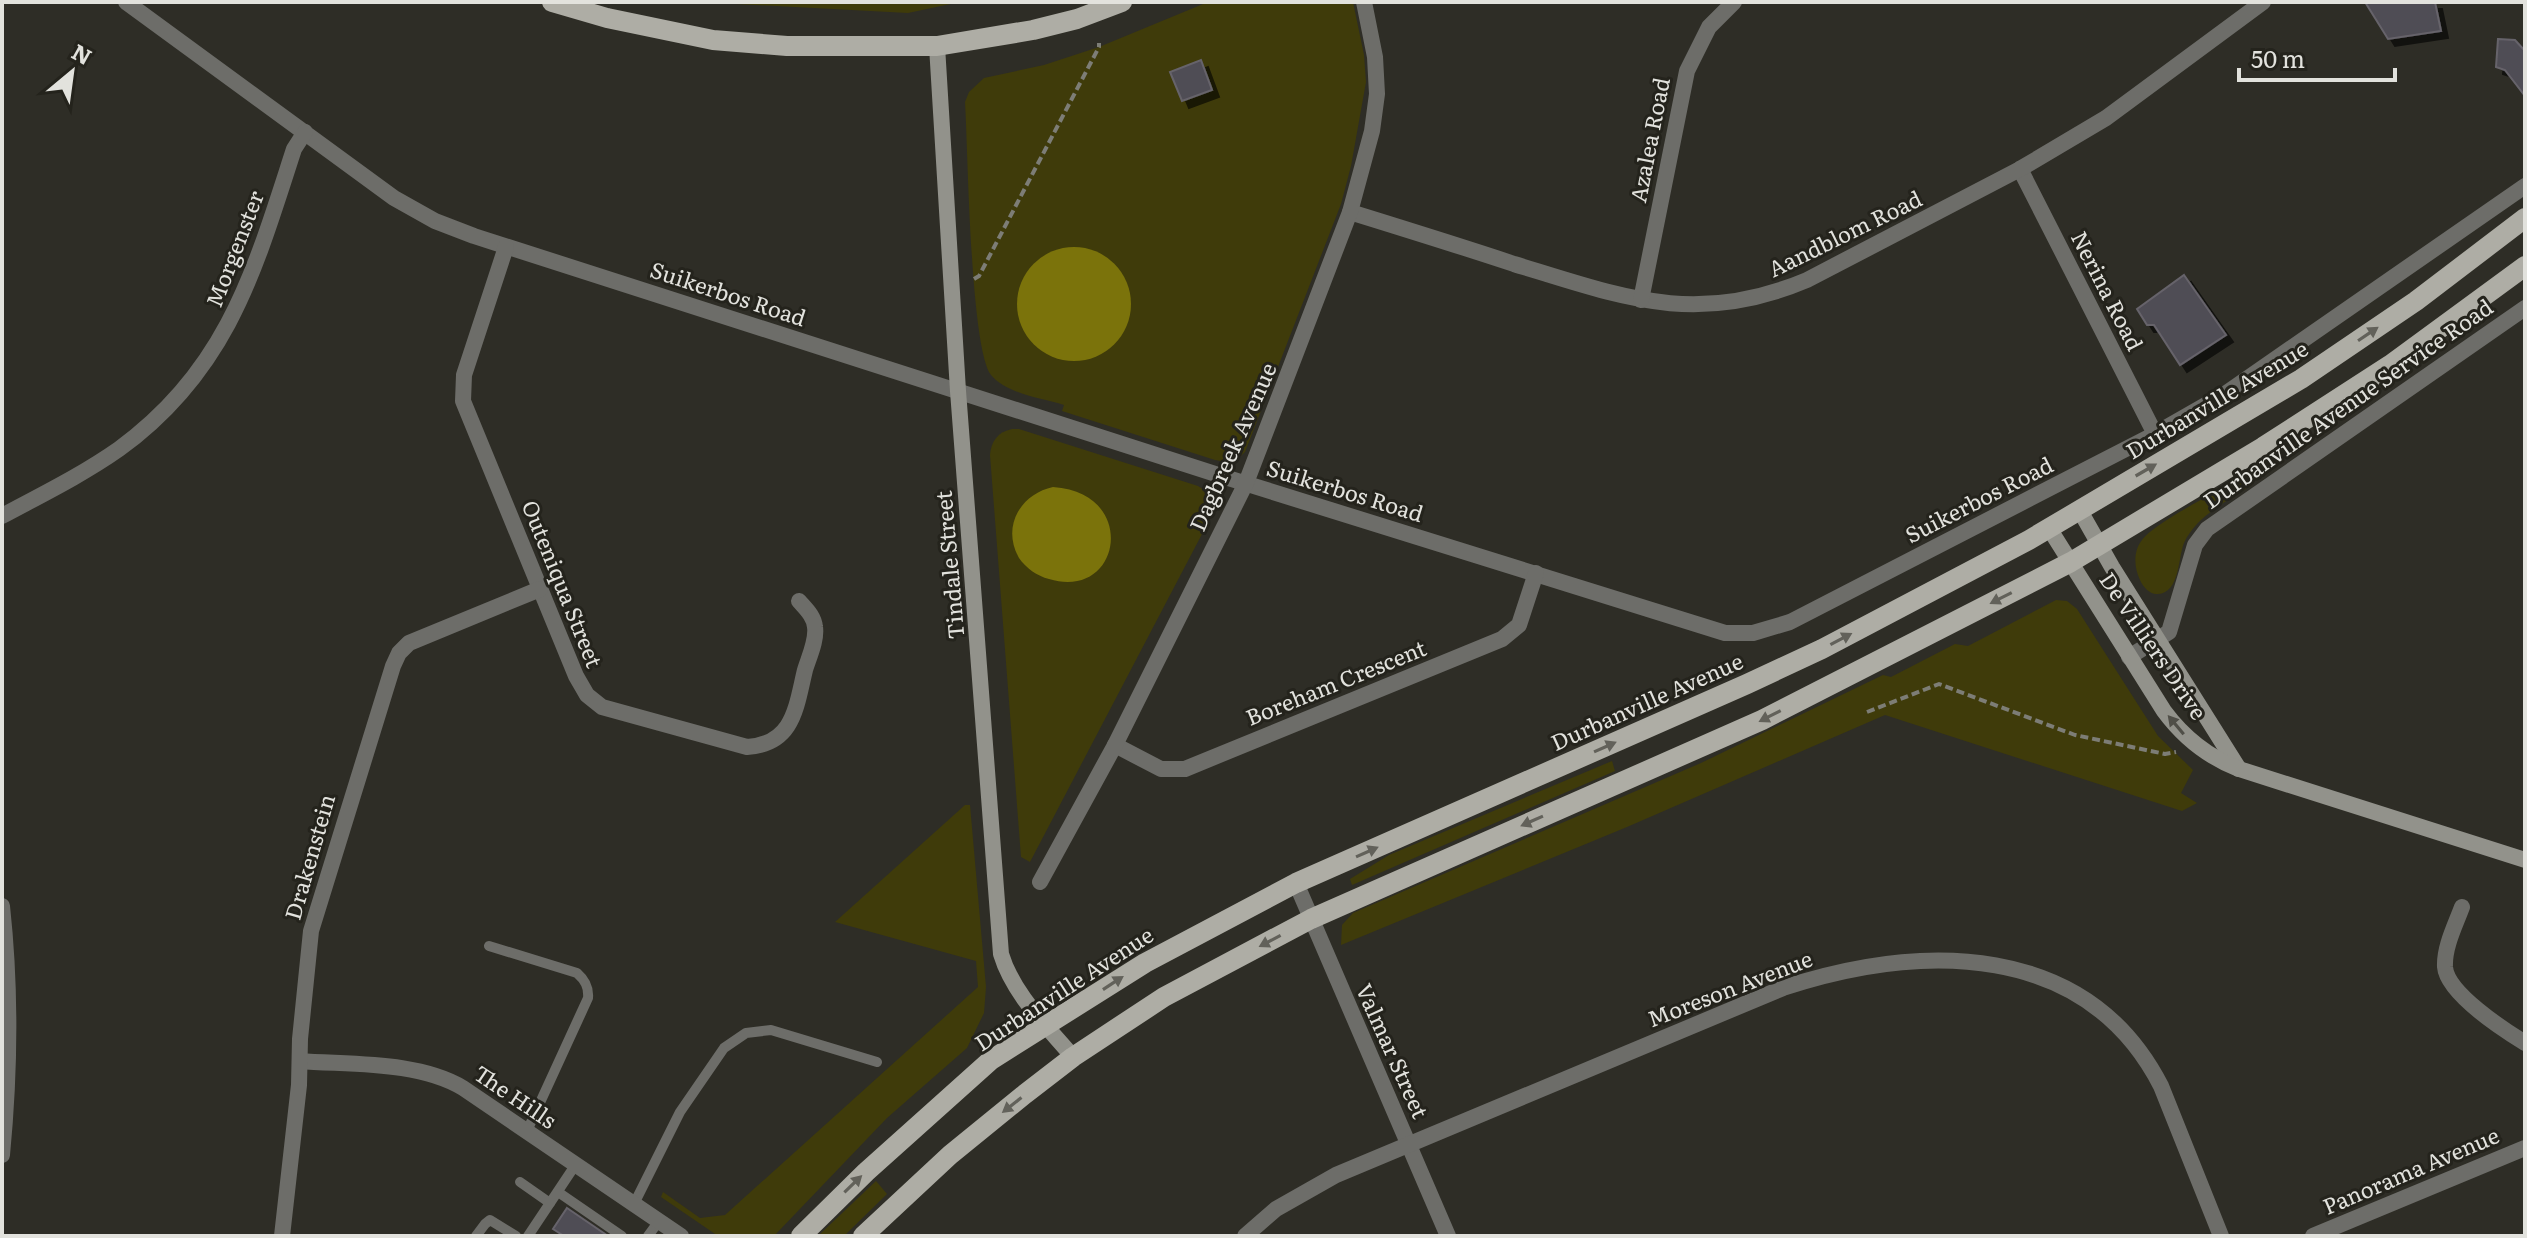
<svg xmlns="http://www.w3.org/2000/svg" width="2527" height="1238" viewBox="0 0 2527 1238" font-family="Literata,serif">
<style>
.green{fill:#3f3b0a}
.water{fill:#7b730b}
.building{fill:#504d55;stroke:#66636b;stroke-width:2;filter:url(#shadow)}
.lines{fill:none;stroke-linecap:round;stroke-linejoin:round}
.path{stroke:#7d7d76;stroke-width:4;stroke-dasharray:8 4;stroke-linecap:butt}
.lane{stroke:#6d6d69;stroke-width:10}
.street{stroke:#6d6d69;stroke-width:16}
.secondary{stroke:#92928b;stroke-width:16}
.primary{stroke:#aeada5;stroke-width:20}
.oneway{fill:#62615a}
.oneway2{fill:#504f48}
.labels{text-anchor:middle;stroke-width:6;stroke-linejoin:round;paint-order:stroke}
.street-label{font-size:22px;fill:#e2e2dd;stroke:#24231c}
</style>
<defs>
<filter id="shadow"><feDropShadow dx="7" dy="7" stdDeviation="0" flood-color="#0009"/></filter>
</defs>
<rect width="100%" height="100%" fill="#2e2d26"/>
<g class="green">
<polygon points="698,2 960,2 908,13"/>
<path d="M1208,2H1353L1364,55L1366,82L1351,166L1341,204L1245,452L1233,463L1215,460L1062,411L1064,405C1041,398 1007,394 991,375C970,348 968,148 965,102L969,92L984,78L1044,65L1099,47Z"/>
<path d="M1012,429H1019L1198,486C1210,493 1213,502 1212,515L1030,862L1021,857L990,455C991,441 998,432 1012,429Z"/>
<path d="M2246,475L2253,484C2229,500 2196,516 2184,543C2178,557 2180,593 2158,594C2150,595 2143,587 2140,580C2134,568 2133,551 2142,540C2155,522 2224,488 2246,475Z"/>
<polygon points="2056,600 2067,601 2077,609 2158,736 2193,770 2181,793 2197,803 2182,811 1885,715 1627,827 1341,945 1342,925 1353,913 1701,763 1883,675 1891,677 1955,644 1968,646"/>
<polygon points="1612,761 1615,771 1352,885 1350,879 1389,855"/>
<polygon points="965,805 970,805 986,987 984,1013 967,1048 887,1118 774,1236 718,1236 661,1197 663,1192 700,1218 725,1215 978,987 976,961 835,922"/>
<polygon points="876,1181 887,1194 844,1236 818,1236"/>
</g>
<g class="water">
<circle cx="1074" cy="304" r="57"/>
<path d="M1053,487C1139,492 1122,601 1049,579C1037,576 1026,568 1019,558C1001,526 1021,494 1053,487Z"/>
</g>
<g class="building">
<polygon points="2365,2 2435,2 2441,31 2388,39"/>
<polygon points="2498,39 2515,40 2525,51 2525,96 2505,70 2496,67"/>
<polygon points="1201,60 1212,90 1182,101 1170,72"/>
<polygon points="2184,275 2226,335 2180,365 2154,325 2147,325 2137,309"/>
<polygon points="567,1208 608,1236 564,1236 553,1229"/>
</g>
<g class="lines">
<g class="path">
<polyline points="974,279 979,276 1099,47 1099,43"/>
<polyline points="1867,712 1939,684 2075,735 2165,754 2176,752"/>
</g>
<g class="lane">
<path d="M489,946L577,973C585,980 589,987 588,998L527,1131"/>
<polyline points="520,1182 550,1203"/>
<polyline points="558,1192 622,1236"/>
<polyline points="634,1204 680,1112 724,1048 746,1033 771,1030 877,1062"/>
<polyline points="476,1236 485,1224 490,1220 516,1236"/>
<polyline points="528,1236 576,1164"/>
<polyline points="648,1236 659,1221"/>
</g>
<g class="street">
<polyline points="126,2 394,198 435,221 474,236 1228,478 1725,633 1753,633 1790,622 2155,434 2225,394 2525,186"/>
<polyline points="2020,169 2155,434"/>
<path d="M1350,212C1405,229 1460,246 1514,264C1622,297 1696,327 1807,280L2020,169L2106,118L2263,2"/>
<path d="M506,247L464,375L463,401L576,676L587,695L602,707L747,747C794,744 796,707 805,670C809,657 817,640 815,627C814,616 806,609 799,601"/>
<polyline points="1641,300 1687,71 1709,27 1734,2"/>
<path d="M2,516C41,495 82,475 119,449C228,370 255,269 294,149L305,132"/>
<polyline points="2129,657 2169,632 2195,545 2207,529 2525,308"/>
<polyline points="1115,745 1161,769 1185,769 1502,639 1519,625 1536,573"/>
<polyline points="1040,882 1115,745 1246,483 1350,212 1372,131 1377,94 1375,57 1364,2"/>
<polyline points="1296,883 1448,1236"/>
<path d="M2,906C11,989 10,1072 2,1155"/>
<path d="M2462,907C2455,926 2444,947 2445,967C2447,993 2504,1030 2525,1043"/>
<path d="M300,1061C351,1065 418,1061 463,1088L681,1236"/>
<polyline points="282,1236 299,1085 300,1039 311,931 393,666 399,653 409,643 540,589"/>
<path d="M1245,1236L1276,1209L1336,1175L1783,988C1921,943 2086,940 2161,1086L2221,1236"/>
<polyline points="2313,1236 2525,1148"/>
</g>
<g class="secondary">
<path d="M937,46L958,391L1001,954C1013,994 1046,1025 1073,1057"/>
<polyline points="2079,509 2112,567 2239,769"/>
<path d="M2049,528L2164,711C2184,738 2208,757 2239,769L2525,860"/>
</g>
<g class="primary">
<polyline points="552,2 607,18 713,40 787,46 937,46 1033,30 1077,19 1122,2"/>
<polyline points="801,1236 866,1172 991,1060 1145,963 1296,883 1747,684 1822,649 2029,540 2301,379 2416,301 2525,218"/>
<polyline points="863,1236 950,1155 1025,1094 1073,1057 1164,997 1311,919 1762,720 2071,562 2263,447 2390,365 2525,266"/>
</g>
</g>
<defs><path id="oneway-solid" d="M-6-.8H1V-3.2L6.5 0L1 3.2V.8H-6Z" transform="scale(2)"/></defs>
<g class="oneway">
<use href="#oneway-solid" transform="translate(2368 334) rotate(-34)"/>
<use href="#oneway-solid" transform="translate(2146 470) rotate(-30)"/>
<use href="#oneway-solid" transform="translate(2001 598) rotate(153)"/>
<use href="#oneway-solid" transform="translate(1841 639) rotate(-28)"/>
<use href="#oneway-solid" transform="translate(1770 716) rotate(153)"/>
<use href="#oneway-solid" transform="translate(1605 747) rotate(-24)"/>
<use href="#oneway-solid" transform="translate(1532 821) rotate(156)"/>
<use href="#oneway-solid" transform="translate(1367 852) rotate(-24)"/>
<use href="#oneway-solid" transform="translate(1270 941) rotate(152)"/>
<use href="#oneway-solid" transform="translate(1113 983) rotate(-33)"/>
<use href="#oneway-solid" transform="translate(1012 1105) rotate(142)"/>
<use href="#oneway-solid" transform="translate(853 1184) rotate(-44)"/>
</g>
<use class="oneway2" href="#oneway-solid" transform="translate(2176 725) rotate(-130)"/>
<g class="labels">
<g class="street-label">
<text transform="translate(1650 140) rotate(-79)" y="8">Azalea Road</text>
<text transform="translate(1845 234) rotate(-26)" y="8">Aandblom Road</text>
<text transform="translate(235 249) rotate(-69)" y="8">Morgenster</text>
<text transform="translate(2107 291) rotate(63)" y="8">Nerina Road</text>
<text transform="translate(728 294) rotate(18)" y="8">Suikerbos Road</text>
<text transform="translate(2217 400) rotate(-31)" y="8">Durbanville Avenue</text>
<text transform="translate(2348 404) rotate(-35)" y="8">Durbanville Avenue Service Road</text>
<text transform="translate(1233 447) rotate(-66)" y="8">Dagbreek Avenue</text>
<text transform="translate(1345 491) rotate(17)" y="8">Suikerbos Road</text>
<text transform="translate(1979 500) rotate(-27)" y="8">Suikerbos Road</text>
<text transform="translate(950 565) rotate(-95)" y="8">Tindale Street</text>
<text transform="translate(562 584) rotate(68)" y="8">Outeniqua Street</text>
<text transform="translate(2153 646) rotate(56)" y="8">De Villiers Drive</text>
<text transform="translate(1336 683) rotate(-22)" y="8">Boreham Crescent</text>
<text transform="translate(1647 702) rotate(-24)" y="8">Durbanville Avenue</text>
<text transform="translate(310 857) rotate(-74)" y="8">Drakenstein</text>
<text transform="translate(1064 989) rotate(-33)" y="8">Durbanville Avenue</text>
<text transform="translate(1730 989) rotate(-21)" y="8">Moreson Avenue</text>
<text transform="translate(1392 1051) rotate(66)" y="8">Valmar Street</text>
<text transform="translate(515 1097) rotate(34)" y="8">The Hills</text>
<text transform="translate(2411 1171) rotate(-23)" y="8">Panorama Avenue</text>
</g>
</g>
<rect width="2527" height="1238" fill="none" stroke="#e2e2dd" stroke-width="8"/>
<g transform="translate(72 72) rotate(29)" stroke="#24231c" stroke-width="6" paint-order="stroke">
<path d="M0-6L14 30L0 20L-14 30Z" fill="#e2e2dd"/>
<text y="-12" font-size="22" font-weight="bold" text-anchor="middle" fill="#e2e2dd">N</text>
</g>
<path d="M2239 68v12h156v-12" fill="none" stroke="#e2e2dd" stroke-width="4"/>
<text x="2251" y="68" font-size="24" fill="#e2e2dd" stroke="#24231c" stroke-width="6" paint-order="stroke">50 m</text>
</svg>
